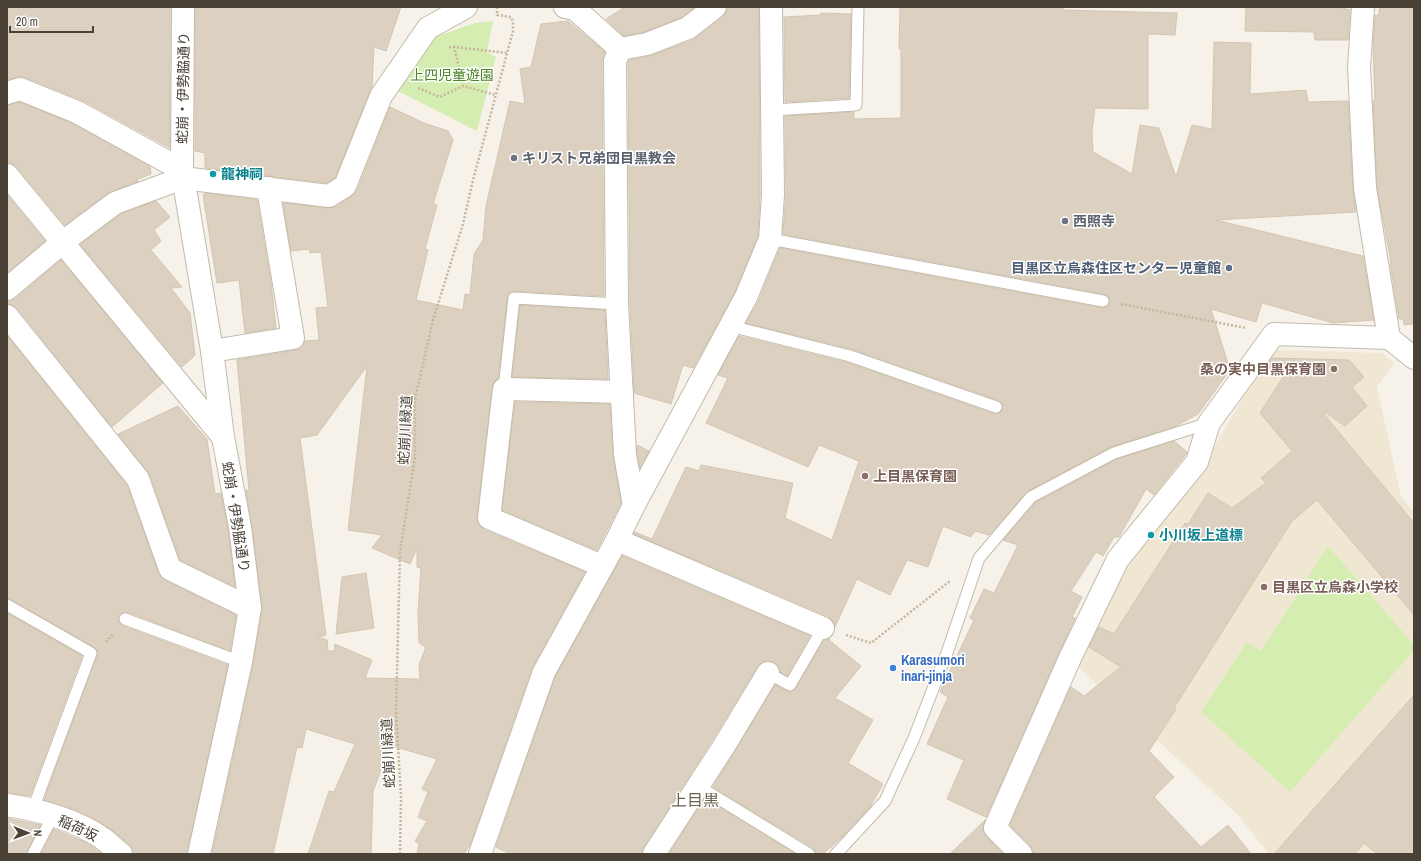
<svg xmlns="http://www.w3.org/2000/svg" width="1421" height="861" viewBox="0 0 1421 861" font-family="'Archivo Narrow','Noto Sans JP',sans-serif">
<style>
.education{fill:#f0e7d3}
.green{fill:#d5edb0}
.building{fill:#dcd0c1;stroke:#d5c5b1;fill-rule:evenodd}
.lines{fill:none;stroke-linecap:round;stroke-linejoin:round}
.service-casing{stroke:#c3baab;stroke-width:13}
.minor-casing{stroke:#c3baab;stroke-width:24}
.path{stroke:#c6b59b;stroke-width:2.5;stroke-dasharray:2 2;stroke-linecap:butt}
.service{stroke:#fff;stroke-width:11}
.minor{stroke:#fff;stroke-width:22}
.worship-dot{fill:#6b7280;stroke:#fff;stroke-width:1.5}
.culture-dot{fill:#0f9aa8;stroke:#fff;stroke-width:1.5}
.service-dot{fill:#5c6f8a;stroke:#fff;stroke-width:1.5}
.education-dot{fill:#8d6e63;stroke:#fff;stroke-width:1.5}
.shop-dot{fill:#3f7fe0;stroke:#fff;stroke-width:1.5}
.labels{text-anchor:middle;stroke-width:3;stroke-linejoin:round;paint-order:stroke}
.park-label{font-size:14px;fill:#4d8424;stroke:#fff}
.street-label{font-size:14px;fill:#4b4237;stroke:#fff}
.worship-label{font-size:14px;font-weight:bold;fill:#5b616d;stroke:#fff;text-anchor:start}
.culture-label{font-size:14px;font-weight:bold;fill:#0d838f;stroke:#fff;text-anchor:start}
.service-label{font-size:14px;font-weight:bold;fill:#4e5e75;stroke:#fff;text-anchor:end}
.education-label{font-size:14px;font-weight:bold;fill:#785e54;stroke:#fff;text-anchor:start}
.shop-label{font-size:14px;font-weight:bold;fill:#366cbe;stroke:#fff;text-anchor:start}
.quarter-label{font-size:16px;fill:#6f604d;stroke:#fff}
</style>
<rect width="100%" height="100%" fill="#f6f2ea"/>
<polygon class="education" points="1274,350 1382,353 1394,363 1377,387 1401,497 1414,513 1414,806 1370,854 1269,854 1237,814 1075,664 1129,560 1189,489 1268,356"/>
<g class="green">
<polygon points="493,21 487,52 496,57 477,131 396,90 432,38 475,23"/>
<polygon points="1328,546 1414,645 1414,650 1290,792 1201,712 1247,642 1261,651"/>
</g>
<g class="building">
<polygon points="7,7 170,7 170,148 82,100 25,77 16,77 7,80"/>
<polygon points="195,7 401,7 386,51 374,47 372,87 335,178 326,183 205,168 205,153 195,151"/>
<polygon points="625,7 695,7 682,17 644,32 624,36 606,19"/>
<polygon points="727,7 759,7 760,195 758,236 735,292 693,368 683,365 671,404 634,393 634,390 630,304 628,63 629,60 651,56 693,40 723,17 726,12"/>
<polygon points="900,7 1063,7 1063,10 1177,13 1175,35 1148,34 1148,109 1095,108 1092,131 1093,152 1132,174 1140,125 1159,128 1176,177 1192,125 1212,129 1214,42 1251,43 1250,94 1306,90 1308,102 1348,101 1353,189 1356,212 1216,220 1363,256 1374,320 1333,323 1262,303 1256,322 1211,309 1230,370 1198,414 1176,426 1111,447 1028,491 989,535 975,531 971,537 943,526 928,567 907,560 890,595 857,579 835,627 833,621 828,616 634,534 635,532 652,539 686,467 699,471 701,465 793,483 785,518 832,540 859,461 819,445 808,467 706,423 728,378 718,375 739,336 848,363 994,414 1000,413 1003,406 1002,403 998,400 852,349 746,323 758,302 780,248 1102,308 1108,306 1110,302 1108,296 1104,294 783,234 786,195 785,116 854,112 854,119 901,118 901,49 899,49"/>
<polygon points="1246,7 1338,7 1350,10 1348,40 1315,40 1314,32 1245,31"/>
<polygon points="1380,7 1414,7 1414,324 1404,325 1403,319 1399,319 1390,262 1391,262 1377,187 1373,101 1375,101 1373,43 1375,15 1378,16"/>
<polygon points="821,13 851,14 849,98 785,102 784,17 821,15"/>
<path d="M568,21L605,52L602,61L604,296L514,291L508,294L498,378L494,382L492,388L477,517L478,524L484,530L585,572L532,668L470,845L464,854H417L419,844L415,841L427,821L418,817L428,792L422,789L437,759L382,743L380,773L373,791L371,854H308L329,791L334,792L355,744L306,729L302,748L297,747L273,854H212L253,665L262,610L252,525L246,490H249L237,360L295,350L301,347L305,341L319,340L316,308L328,307L321,252L310,253L309,249L291,251L283,203L328,208L336,207L352,196L357,191L390,107L424,123L448,131L453,140L433,204L437,205L425,249L428,250L416,300L463,310L465,294L470,295L474,254L483,240L486,206L510,101L525,104L520,69L531,67L541,24ZM367,366L348,530L382,535L372,548L410,564L417,548V567L421,568L418,613L419,643L426,647L419,665L420,681L417,679L365,678L372,660L335,644L334,651H328L327,640L318,637L326,635L300,438L317,435Z"/>
<polygon points="19,102 72,123 150,166 151,174 136,180 138,181 108,193 65,225 17,167 12,163 7,163 7,105"/>
<polygon points="205,193 257,200 271,283 276,328 245,333 239,280 217,283 203,195"/>
<polygon points="7,195 45,241 7,273"/>
<polygon points="156,201 170,217 154,230 161,241 151,250 182,287 171,288 190,313 195,355 182,367 80,244 121,214"/>
<polygon points="61,260 163,383 112,427 17,308 12,305 7,304 7,301 15,299"/>
<polygon points="520,305 605,310 608,379 512,377"/>
<polygon points="7,336 93,443 93,446 95,445 127,485 159,574 165,580 236,615 230,651 127,612 121,613 118,617 119,623 123,626 228,665 187,854 133,854 133,849 129,844 112,830 98,821 73,809 44,800 98,653 94,647 7,598"/>
<polygon points="1272,358 1349,360 1364,377 1352,387 1367,406 1345,426 1325,412 1323,413 1414,523 1414,615 1317,500 1292,521 1174,708 1176,709 1149,751 1174,777 1154,797 1201,847 1228,825 1251,854 1033,854 1033,850 1030,845 1010,825 1071,687 1084,696 1121,667 1089,647 1099,627 1114,634 1185,523 1188,524 1208,493 1232,508 1266,483 1261,478 1292,451 1260,413 1283,377 1266,366"/>
<polygon points="515,402 610,404 613,457 621,503 597,550 502,510"/>
<polygon points="178,406 207,439 215,494 221,493 228,529 235,587 180,560 150,475 118,434"/>
<polygon points="1174,441 1187,452 1187,453 1154,495 1146,489 1119,537 1114,537 1103,556 1096,552 1071,591 1082,597 1072,617 1075,618 1059,653 986,817 947,799 964,760 927,744 948,697 940,692 974,620 970,618 984,589 994,593 1018,545 1003,540 1035,503 1117,459"/>
<polygon points="637,445 649,451 640,468 637,454"/>
<polygon points="622,556 810,636 787,676 780,672 779,667 774,662 769,661 762,662 757,667 713,739 644,847 642,854 510,854 496,847 555,677"/>
<polygon points="366,573 374,628 336,634 342,577"/>
<polygon points="7,613 82,656 30,796 7,793"/>
<polygon points="830,638 829,640 861,666 835,698 873,720 848,763 883,784 870,807 842,837 823,854 816,854 813,848 713,787 775,685 787,691 794,691 824,640"/>
<polygon points="1414,695 1414,854 1377,854 1364,843 1355,854 1274,854"/>
<polygon points="705,798 796,854 669,854"/>
<polygon points="7,818 41,825 26,854 7,854"/>
<polygon points="985,820 983,830 986,836 1003,854 950,854"/>
<polygon points="54,829 85,842 102,854 41,854"/>
</g>
<g class="lines">
<defs>
<g id="service">
<polyline points="773,110 856,105 858,7"/>
<polyline points="770,239 1103,301"/>
<polyline points="730,326 850,356 996,407"/>
<polyline points="504,389 514,298 617,304"/>
<polyline points="7,605 91,653 33,809"/>
<polyline points="125,619 241,662"/>
<polyline points="768,673 790,685 823,628"/>
<polyline points="698,786 809,854"/>
<polyline points="33,854 53,816"/>
<polyline points="836,854 885,801 914,738 948,650 979,558 1031,497 1114,453 1209,423"/>
</g>
<g id="minor">
<polyline points="183,7 182,170 212,351 223,437 240,527 250,608 241,662 199,854"/>
<polyline points="565,7 575,9 620,49 647,44 688,28 715,7"/>
<polyline points="1363,7 1359,68 1365,188 1389,338 1414,358"/>
<polyline points="620,49 615,61 617,304 625,455 634,505"/>
<polyline points="7,93 20,89 77,112 182,170"/>
<polyline points="7,175 223,437"/>
<polyline points="7,289 63,242 115,203 183,178 329,196 345,186 381,96 428,28 466,7"/>
<polyline points="7,316 138,479 170,569 250,608"/>
<polyline points="212,351 293,338 268,188"/>
<polyline points="617,540 823,628"/>
<polyline points="602,566 489,518 504,389 622,392"/>
<path d="M7,805C40,810 74,819 102,838C109,843 115,849 121,854"/>
<polyline points="480,854 544,672 617,540 634,505 746,297 770,239 773,195 771,7"/>
<polyline points="654,854 724,746 768,673"/>
<polyline points="1021,854 995,828 1070,658 1118,559 1197,462 1209,423 1274,334 1389,338"/>
</g>
</defs>
<use href="#service" class="service-casing"/>
<use href="#minor" class="minor-casing"/>
<g class="path">
<polyline points="454,46 463,86"/>
<polyline points="449,47 454,47 507,53"/>
<polyline points="418,88 440,97 463,86 496,95"/>
<polyline points="1121,304 1246,328"/>
<polyline points="846,635 871,643 950,581"/>
<polyline points="106,642 113,634"/>
<polyline points="400,854 401,797 396,712 400,552 415,457 415,399 433,320 463,224 473,180 513,31 513,22 511,17 497,15 497,7"/>
</g>
<use href="#service" class="service"/>
<use href="#minor" class="minor"/>
</g>
<g class="worship-dot">
<circle cx="514" cy="158" r="4"/>
<circle cx="1065" cy="221" r="4"/>
</g>
<g class="culture-dot">
<circle cx="213" cy="174" r="4"/>
<circle cx="1151" cy="535" r="4"/>
</g>
<circle class="service-dot" cx="1229" cy="268" r="4"/>
<g class="education-dot">
<circle cx="1334" cy="369" r="4"/>
<circle cx="865" cy="476" r="4"/>
<circle cx="1264" cy="587" r="4"/>
</g>
<circle class="shop-dot" cx="893" cy="668" r="4"/>
<g class="labels">
<g class="park-label">
<text x="452" y="80">上四児童遊園</text>
</g>
<g class="street-label">
<text transform="translate(183 88) rotate(-89)" y="5">蛇崩・伊勢脇通り</text>
<text transform="translate(405 430) rotate(-87)" y="5">蛇崩川緑道</text>
<text transform="translate(236 517) rotate(81)" y="5">蛇崩・伊勢脇通り</text>
<text transform="translate(388 753) rotate(-93)" y="5">蛇崩川緑道</text>
<text transform="translate(78 828) rotate(25)" y="5">稲荷坂</text>
</g>
<g class="worship-label">
<text x="522" y="163">キリスト兄弟団目黒教会</text>
<text x="1073" y="226">西照寺</text>
</g>
<g class="culture-label">
<text x="221" y="179">龍神祠</text>
<text x="1159" y="540">小川坂上道標</text>
</g>
<g class="service-label">
<text x="1221" y="273">目黒区立烏森住区センター児童館</text>
</g>
<g class="education-label">
<text x="1326" y="374" text-anchor="end">桑の実中目黒保育園</text>
<text x="873" y="481">上目黒保育園</text>
<text x="1272" y="592">目黒区立烏森小学校</text>
</g>
<g class="shop-label">
<text x="901" y="665">Karasumori<tspan x="901" dy="16">inari-jinja</tspan></text>
</g>
<g class="quarter-label">
<text x="695" y="806">上目黒</text>
</g>
</g>
<rect width="1421" height="861" fill="none" stroke="#4b4237" stroke-width="16"/>
<g transform="translate(28 833) rotate(91)" stroke="#ffffff" stroke-width="3" paint-order="stroke">
<path d="M0-3L7 15L0 10L-7 15Z" fill="#4b4237"/>
<text y="-6" font-size="11" font-weight="bold" text-anchor="middle" fill="#4b4237">N</text>
</g>
<path d="M10 26v6h83v-6" fill="none" stroke="#4b4237" stroke-width="2"/>
<text x="16" y="26" font-size="12" fill="#4b4237" stroke="#ffffff" stroke-width="3" paint-order="stroke">20 m</text>
</svg>
